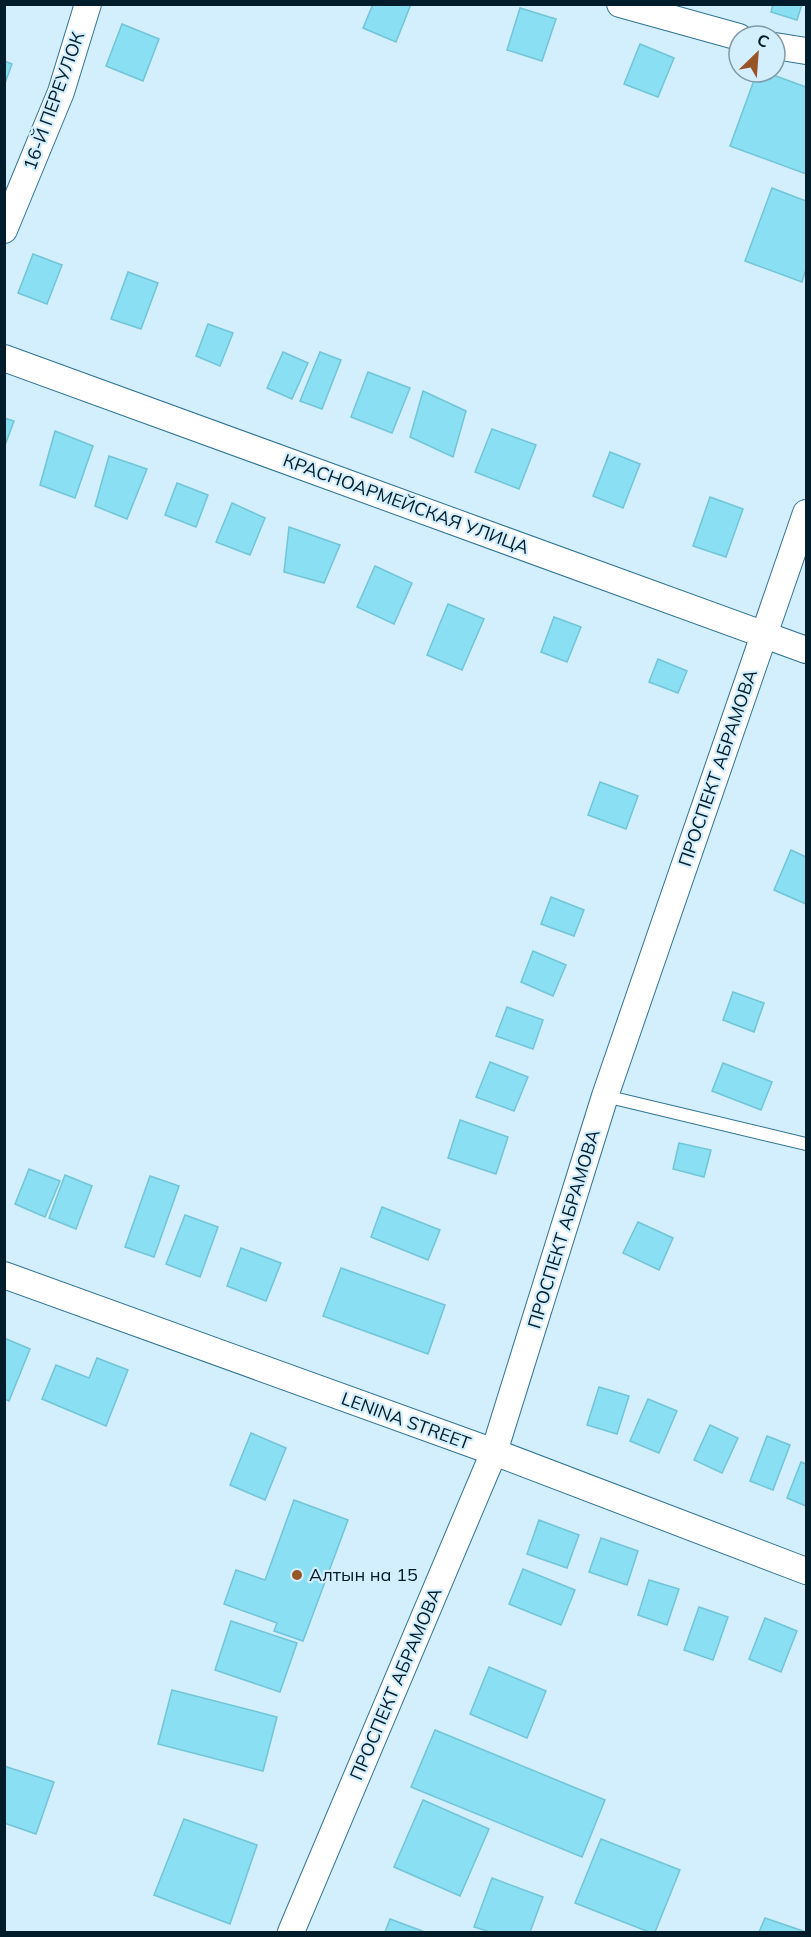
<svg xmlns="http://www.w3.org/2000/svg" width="811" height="1937" viewBox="0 0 811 1937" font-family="Mulish,sans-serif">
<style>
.building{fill:#8adff2;stroke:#70c5d7;stroke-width:1.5}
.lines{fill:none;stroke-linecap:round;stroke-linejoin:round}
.service-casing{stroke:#2f7495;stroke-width:14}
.minor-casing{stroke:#2f7495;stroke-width:28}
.service{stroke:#fff;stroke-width:12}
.minor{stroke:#fff;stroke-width:26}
.poi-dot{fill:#985525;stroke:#d3eefd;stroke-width:2}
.labels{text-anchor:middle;stroke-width:4.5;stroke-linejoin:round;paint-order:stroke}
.street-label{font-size:18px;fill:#011c2a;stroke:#d3eefd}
.poi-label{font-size:18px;fill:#011c2a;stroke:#d3eefd;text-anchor:start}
</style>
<rect width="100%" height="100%" fill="#d3eefd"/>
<g class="building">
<polygon points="373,4 411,4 396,42 363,28"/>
<polygon points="773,4 802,4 797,20 771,12"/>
<polygon points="520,8 556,19 542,61 507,50"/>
<polygon points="122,24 159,39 143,81 106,66"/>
<polygon points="640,44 674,58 658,97 624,84"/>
<polygon points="4,61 12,64 4,86"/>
<polygon points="757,72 765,72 806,87 806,174 730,146"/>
<polygon points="772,188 806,201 806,269 802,282 745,261"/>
<polygon points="33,254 62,265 47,304 18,293"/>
<polygon points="128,272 158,283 141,329 111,319"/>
<polygon points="208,324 233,333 220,366 196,356"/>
<polygon points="283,352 308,363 292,399 267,388"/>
<polygon points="320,352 341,360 322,409 300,401"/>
<polygon points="368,372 410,388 392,433 351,417"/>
<polygon points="423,391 466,411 453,457 410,437"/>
<polygon points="4,418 14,421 4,448"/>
<polygon points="492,429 536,445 519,489 475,472"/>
<polygon points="55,431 93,446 75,498 40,485"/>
<polygon points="610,452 640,464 623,508 593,496"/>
<polygon points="109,456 147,469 127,519 95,506"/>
<polygon points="177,483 208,495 196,527 165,515"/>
<polygon points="710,497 743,509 726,557 693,546"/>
<polygon points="232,503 265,518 250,555 216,542"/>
<polygon points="289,527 340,545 324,583 284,572"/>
<polygon points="375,566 412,583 394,624 357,607"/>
<polygon points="448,604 484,619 462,670 427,655"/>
<polygon points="554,617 581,627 567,662 541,652"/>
<polygon points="658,659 687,671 678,693 649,682"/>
<polygon points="600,782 638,796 626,829 588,815"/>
<polygon points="791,850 806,857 806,904 774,890"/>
<polygon points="551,897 584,910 574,936 541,924"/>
<polygon points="533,951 566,965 553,996 521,982"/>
<polygon points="733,992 764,1003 754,1032 723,1020"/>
<polygon points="507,1007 543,1020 533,1049 496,1036"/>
<polygon points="490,1062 528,1077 514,1111 476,1097"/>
<polygon points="723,1063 772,1082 761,1110 712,1091"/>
<polygon points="460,1120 508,1137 496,1174 448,1158"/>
<polygon points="679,1143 711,1150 704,1177 673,1169"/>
<polygon points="29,1169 60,1181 45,1217 15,1204"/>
<polygon points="65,1175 92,1186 76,1229 49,1218"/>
<polygon points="150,1176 179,1186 154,1257 125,1247"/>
<polygon points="382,1207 440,1230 428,1260 371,1237"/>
<polygon points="185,1215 218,1227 200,1277 166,1264"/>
<polygon points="638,1222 673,1238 659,1270 623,1253"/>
<polygon points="241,1248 281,1263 266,1301 227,1286"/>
<polygon points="341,1268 445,1305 428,1354 323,1316"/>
<polygon points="4,1338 30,1349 9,1401 4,1399"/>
<polygon points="97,1358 128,1370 106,1426 42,1399 56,1365 89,1378"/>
<polygon points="599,1387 629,1396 617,1434 587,1425"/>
<polygon points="648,1399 677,1411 659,1453 630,1441"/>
<polygon points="710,1425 738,1438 722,1473 694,1460"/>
<polygon points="251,1433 286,1448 265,1500 230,1485"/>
<polygon points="767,1436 790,1445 773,1490 750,1481"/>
<polygon points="801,1462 806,1464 806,1506 787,1498"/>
<polygon points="294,1500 348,1520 303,1641 274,1631 277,1623 224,1604 236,1570 265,1580"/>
<polygon points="539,1520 579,1535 567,1568 527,1554"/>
<polygon points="601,1538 638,1551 627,1585 589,1572"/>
<polygon points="523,1569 575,1590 561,1625 509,1604"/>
<polygon points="649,1580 679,1589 667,1625 638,1615"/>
<polygon points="699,1607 728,1617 713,1660 684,1650"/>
<polygon points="765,1618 797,1631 781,1672 749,1659"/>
<polygon points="231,1621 297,1643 280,1692 215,1670"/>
<polygon points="489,1667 546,1691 527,1738 470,1714"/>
<polygon points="172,1690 277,1717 263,1771 158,1744"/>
<polygon points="435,1730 605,1800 582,1857 411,1787"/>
<polygon points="4,1766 54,1782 36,1834 4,1823"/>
<polygon points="423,1800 489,1829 460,1896 394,1867"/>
<polygon points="184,1819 257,1845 230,1924 154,1895"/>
<polygon points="601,1839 680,1870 655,1932 649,1932 575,1903"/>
<polygon points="492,1878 543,1897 530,1932 490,1932 474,1927"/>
<polygon points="765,1918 806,1932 759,1932"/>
<polygon points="390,1919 425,1932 385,1932"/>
</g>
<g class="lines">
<defs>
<polyline id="service" points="605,1096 806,1144"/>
<g id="minor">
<polyline points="620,4 739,37"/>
<polyline points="775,46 806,51"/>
<polyline points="4,230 61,92 88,4"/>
<polyline points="4,358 806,650"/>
<polyline points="4,1275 494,1452 806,1571"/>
<polyline points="291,1932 494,1452 605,1096 806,513"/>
</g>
</defs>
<use href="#service" class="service-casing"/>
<use href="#minor" class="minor-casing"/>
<use href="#service" class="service"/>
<use href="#minor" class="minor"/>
</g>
<circle class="poi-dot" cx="297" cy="1575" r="6"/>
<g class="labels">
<g class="street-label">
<text transform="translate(54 101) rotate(-70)" y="6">16-Й ПЕРЕУЛОК</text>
<text transform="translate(406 504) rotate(20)" y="6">КРАСНОАРМЕЙСКАЯ УЛИЦА</text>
<text transform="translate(718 768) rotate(-71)" y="6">ПРОСПЕКТ АБРАМОВА</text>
<text transform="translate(564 1229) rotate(-73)" y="6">ПРОСПЕКТ АБРАМОВА</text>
<text transform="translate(406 1421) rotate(20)" y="6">LENINA STREET</text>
<text transform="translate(396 1684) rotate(-67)" y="6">ПРОСПЕКТ АБРАМОВА</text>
</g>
<g class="poi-label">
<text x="309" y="1581">Алтын на 15</text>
</g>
</g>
<rect width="811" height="1937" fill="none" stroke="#011c2a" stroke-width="12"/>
<g transform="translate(757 54) rotate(25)"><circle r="28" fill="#d3eefd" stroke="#7f9aa9" stroke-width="1.5"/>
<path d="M0-4.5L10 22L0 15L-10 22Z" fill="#985525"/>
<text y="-9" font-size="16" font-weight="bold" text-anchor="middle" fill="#011c2a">С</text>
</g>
</svg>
